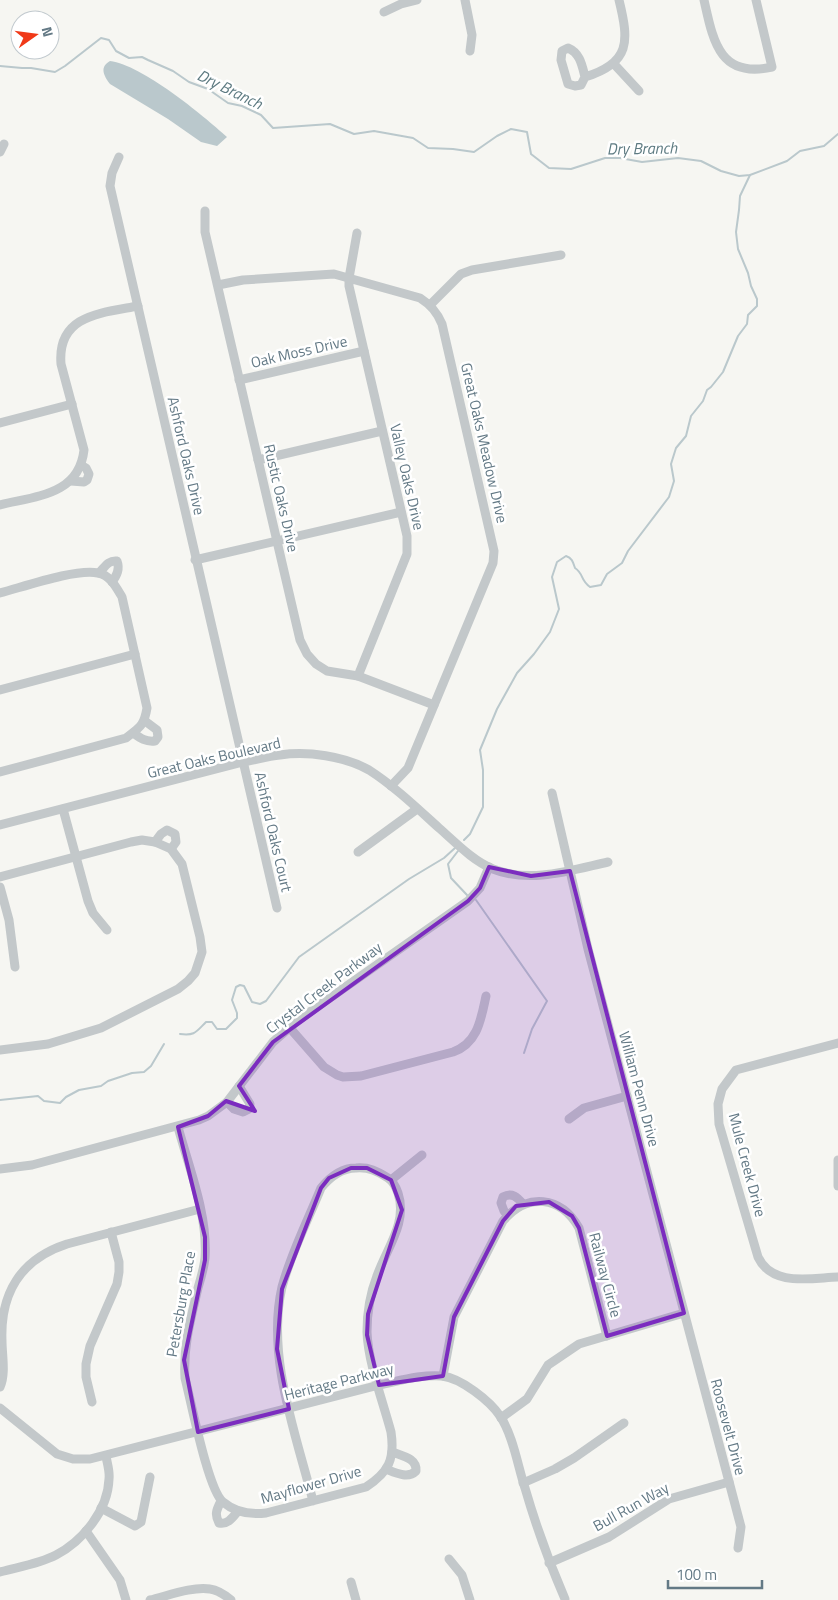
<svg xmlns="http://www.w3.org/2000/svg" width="838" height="1600" viewBox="0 0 838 1600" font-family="'Titillium Web',sans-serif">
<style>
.water{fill:#bac8cc}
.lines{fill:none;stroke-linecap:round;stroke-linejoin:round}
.stream{stroke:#bac8cc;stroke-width:2}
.minor{stroke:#c3c8ca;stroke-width:9}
.marked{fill:#7b2cbf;fill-opacity:0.2;stroke:#7b2cbf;stroke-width:4;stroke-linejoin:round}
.labels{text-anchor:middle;stroke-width:5;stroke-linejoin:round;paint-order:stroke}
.street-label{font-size:15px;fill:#637985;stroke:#fff}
.water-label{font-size:16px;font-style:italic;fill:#5e7b82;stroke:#fff}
</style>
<rect width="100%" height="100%" fill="#f6f6f2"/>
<path class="water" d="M110,61C142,65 203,115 227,137L217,146L201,142L168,119L110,84C104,76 99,67 110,61Z"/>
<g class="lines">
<g class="stream">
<polyline points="0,66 22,68 31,68 55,72 65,66 101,38 109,40 116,51 129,58 142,57 148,60 173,71 189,82 208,89 228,103 242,106 261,115 273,128 330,124 354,134 374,131 413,138 428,148 453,149 474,152 497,136 511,129 527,132 531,154 549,168 571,169 605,158 620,158 642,162 678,158 701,161 721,171 739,176 750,175 787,161 800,151 824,146 838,134"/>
<path d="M464,840L470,834L483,807V770L480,750L497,709L517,673L534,654L550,632L559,609L552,577L557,562L566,556C572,558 573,562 575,568C584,574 580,580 590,587L601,585L607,574L622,563L628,551L669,497L674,481L671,464L676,448L686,436L691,416L703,401L707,390L711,387L723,372L738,336L747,324L748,315L757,306V299L751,286L748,273L738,249L736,232L739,210L740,196L750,175"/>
<polyline points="458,851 448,864 451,878 467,895"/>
<polyline points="476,900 547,1001 532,1029 524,1053"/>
<path d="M180,1034C195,1036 196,1032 206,1022H212L217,1029H226L237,1018V1013L232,1000L236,987L240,985L244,986L252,1002L260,1004L266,1001L299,957L409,879L444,858L455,848"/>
<polyline points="0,1100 38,1096 44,1101 60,1103 66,1097 79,1090 101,1086 108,1081 132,1073 144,1072 151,1066 164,1044"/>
</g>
<g class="minor">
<polyline points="465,0 472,35 470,51"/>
<path d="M704,0C713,40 719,79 772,67L756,0"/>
<polyline points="384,12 401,4 417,0"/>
<polyline points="614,64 639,91"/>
<path d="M585,77C582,65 580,53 568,48L562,51L561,60L568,84L575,86L581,85L585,77C631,63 629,41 619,0"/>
<polyline points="0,152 4,144"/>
<polyline points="119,157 112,173 110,186 277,908"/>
<polyline points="205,211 205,232 300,640 307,654 316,664 327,671 358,676 434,705"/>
<polyline points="357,233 349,278 349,286 407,536 407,554 358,676"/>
<path d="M218,285L243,280L334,274L420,298C431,305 437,312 442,324L494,551L493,563L408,768L391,786"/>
<polyline points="430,305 461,274 472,270 561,255"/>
<polyline points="239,380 364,351"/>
<polyline points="0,423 72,404"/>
<polyline points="258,460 382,431"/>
<polyline points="71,481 84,482 87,480 89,474 86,468 81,465"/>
<path d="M0,505C36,496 79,495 84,450L61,364C57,315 101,313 138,306"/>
<polyline points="195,560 401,512"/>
<path d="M99,573C105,567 108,560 117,561C120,569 117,575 112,582"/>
<path d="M0,593C23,587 77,568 98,573C110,575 116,587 122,597L147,708C144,726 140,727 126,738L0,772"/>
<polyline points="0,690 135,654"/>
<path d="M133,733C140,738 145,742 155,741L158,737L157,730L145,721"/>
<polyline points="552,793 588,949 741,1527 738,1548"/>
<polyline points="63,809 88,901 93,913 107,930"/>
<path d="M0,825L243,762C255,760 268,756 280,755C308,751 344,756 369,770C394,786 417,808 439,828C455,842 473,861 493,869C530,884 572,870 608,862"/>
<polyline points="155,842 161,834 167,830 175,834 176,842 171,849"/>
<polyline points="358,852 417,809"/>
<polyline points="0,877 131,842 142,840 155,842 171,849 182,864 200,937 202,952 195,973 188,981 178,989 101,1028 48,1044 0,1050"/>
<polyline points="0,887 9,920 15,967"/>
<path d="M289,1027L324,1067L337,1075L343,1077L361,1076L453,1052C478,1043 481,1019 486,996"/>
<path d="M838,1043L736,1070L722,1089L718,1104L719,1124L758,1257C772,1287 810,1278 838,1277"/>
<polyline points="227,1102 234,1109 243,1112 249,1109 250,1104 239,1086"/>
<polyline points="569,1119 584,1108 627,1096"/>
<path d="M178,1127C189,1168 208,1215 205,1258C204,1268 201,1278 198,1288C191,1318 183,1346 185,1378C191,1401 208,1490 223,1502C236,1513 250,1515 266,1513L366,1487C389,1472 395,1459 391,1432C383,1402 368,1362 367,1332C367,1312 370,1294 377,1276C386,1249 408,1223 398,1193C396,1187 394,1182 388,1178C377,1171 369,1167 356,1168C342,1168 330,1177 321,1188C308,1220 291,1253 282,1287C266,1356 296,1434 313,1501"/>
<polyline points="838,1160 838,1186"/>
<polyline points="0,1169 32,1165 199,1120 208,1116 227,1102 273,1042 297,1021 468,901 480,888 489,867"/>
<polyline points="391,1180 422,1155"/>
<path d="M508,1215L504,1211L501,1203L503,1197C512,1192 517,1197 523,1204"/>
<path d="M443,1376L454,1317L503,1221C527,1192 561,1196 579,1228L607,1336"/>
<path d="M0,1387C6,1374 2,1355 2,1341C0,1293 21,1259 67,1244L200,1209"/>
<polyline points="92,1402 86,1377 86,1364 90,1346 117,1284 119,1272 119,1262 111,1232"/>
<path d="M0,1408L57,1454L73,1459H90L379,1385C399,1381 422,1374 442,1376C461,1378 490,1401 500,1416C513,1435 518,1467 525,1488C536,1526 549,1562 565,1599"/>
<polyline points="501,1418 527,1399 548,1365 579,1344 684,1313"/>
<path d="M386,1469C396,1473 408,1479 416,1471C417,1458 402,1456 392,1452"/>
<polyline points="523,1483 555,1469 574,1458 624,1423"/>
<path d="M221,1501C217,1509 214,1514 219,1523C228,1525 233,1517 238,1511"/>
<polyline points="101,1508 135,1526 141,1522 150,1477"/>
<polyline points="86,1531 120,1580 126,1600"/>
<polyline points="449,1559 462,1575 470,1600"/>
<polyline points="549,1563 609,1537 669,1499 729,1482"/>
<path d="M0,1572C18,1567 39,1564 56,1555C83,1541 108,1510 109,1479C110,1471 107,1463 106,1456"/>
<polyline points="351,1582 356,1600"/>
<path d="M150,1600C167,1596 193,1586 210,1589C218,1590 225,1595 231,1600"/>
</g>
</g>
<path class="marked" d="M489,867L531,876L570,871L684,1313L607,1336L579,1228L572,1216L549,1202L516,1206L503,1221L454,1317L443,1376L379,1385L367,1335L368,1314L402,1210L391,1180L367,1168H351L329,1178L321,1188L282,1289L277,1349L289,1409L198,1432L184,1360L205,1260V1237L178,1127L208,1116L226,1101L255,1111L239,1086L273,1042L468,901L480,888Z"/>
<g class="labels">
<g class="street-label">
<text transform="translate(299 352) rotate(-13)" y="5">Oak Moss Drive</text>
<text transform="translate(484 443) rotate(77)" y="5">Great Oaks Meadow Drive</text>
<text transform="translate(186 456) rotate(77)" y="5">Ashford Oaks Drive</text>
<text transform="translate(407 477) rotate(77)" y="5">Valley Oaks Drive</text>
<text transform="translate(281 498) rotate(77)" y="5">Rustic Oaks Drive</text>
<text transform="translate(214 758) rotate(-13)" y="5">Great Oaks Boulevard</text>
<text transform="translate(273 832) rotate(77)" y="5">Ashford Oaks Court</text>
<text transform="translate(324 988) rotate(-37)" y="5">Crystal Creek Parkway</text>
<text transform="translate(639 1089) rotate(75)" y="5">William Penn Drive</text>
<text transform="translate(747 1165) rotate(75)" y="5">Mule Creek Drive</text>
<text transform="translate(605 1275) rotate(75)" y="5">Railway Circle</text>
<text transform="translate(181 1304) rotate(-80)" y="5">Petersburg Place</text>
<text transform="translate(339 1382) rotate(-14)" y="5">Heritage Parkway</text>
<text transform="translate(728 1427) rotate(75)" y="5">Roosevelt Drive</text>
<text transform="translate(311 1485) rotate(-16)" y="5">Mayflower Drive</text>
<text transform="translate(631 1507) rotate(-29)" y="5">Bull Run Way</text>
</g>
<g class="water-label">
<text transform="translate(230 89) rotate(26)" y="6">Dry Branch</text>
<text transform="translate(642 148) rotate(-1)" y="6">Dry Branch</text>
</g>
</g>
<g transform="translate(35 35) rotate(76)"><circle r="24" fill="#ffffff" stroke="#c1c9ce"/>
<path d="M0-4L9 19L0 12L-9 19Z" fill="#f03918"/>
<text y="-8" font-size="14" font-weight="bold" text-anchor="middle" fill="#637985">N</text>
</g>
<path d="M668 1580v8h94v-8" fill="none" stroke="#637985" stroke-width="2.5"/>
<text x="676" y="1580" font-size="15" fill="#637985" stroke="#ffffff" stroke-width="4" paint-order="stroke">100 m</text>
</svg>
